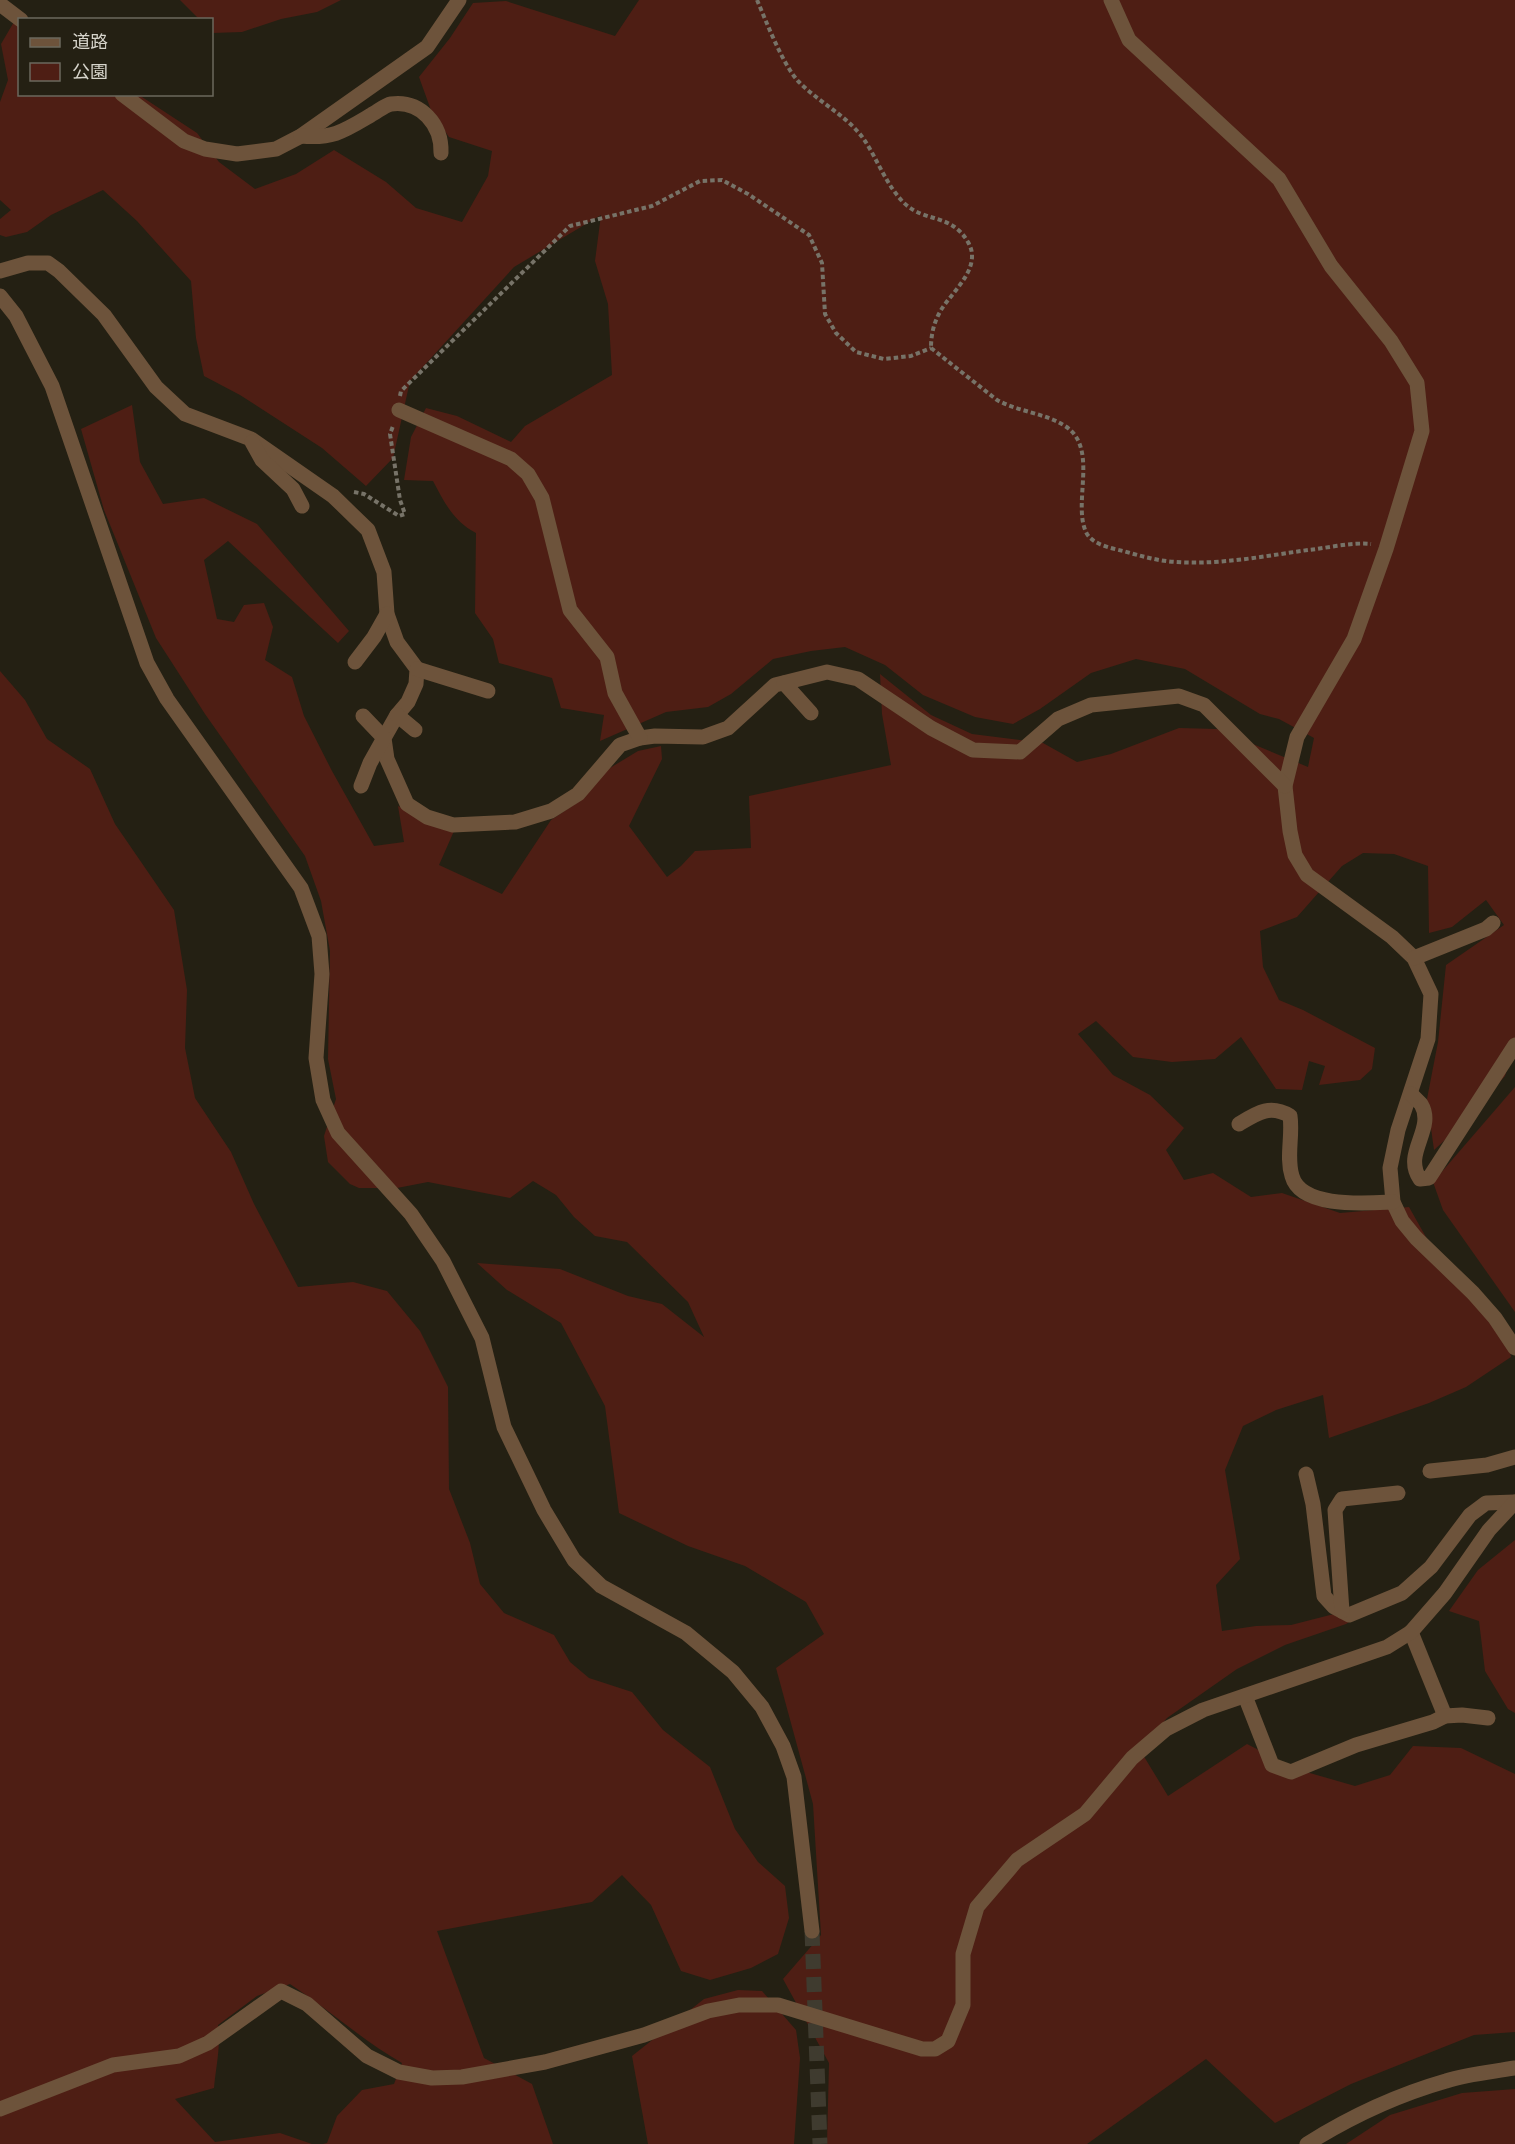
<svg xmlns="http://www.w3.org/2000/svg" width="1515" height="2144" viewBox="0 0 1515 2144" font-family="Karla,'Noto Sans JP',sans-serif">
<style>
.green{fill:#4e1e14}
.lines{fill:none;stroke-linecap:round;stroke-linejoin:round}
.street-tunnel{stroke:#3f3b2f;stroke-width:15;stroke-dasharray:15 8;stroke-linecap:butt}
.path{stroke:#777368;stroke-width:4;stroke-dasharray:4.5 3;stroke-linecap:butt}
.street{stroke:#6d533b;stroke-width:15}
</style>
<rect width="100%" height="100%" fill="#242013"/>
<g class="green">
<polygon points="180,0 341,0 317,12 281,19 242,32 212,33 212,20 199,19"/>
<path d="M639,0H1515V1043L1505,1076L1466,1121L1434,1150L1427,1099L1438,1042L1446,965L1504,925L1486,900L1452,927L1429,933L1428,866L1394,854L1363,853L1342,866L1297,917L1260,931L1263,967L1279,1000L1303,1010L1375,1048L1372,1069L1360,1080L1319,1085L1325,1066L1309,1061L1302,1090L1276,1089L1241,1037L1215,1059L1172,1062L1133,1057L1096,1021L1078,1034L1113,1075L1150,1095L1184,1128L1166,1150L1184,1180L1213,1173L1251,1197L1282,1193L1340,1213L1409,1207L1452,1283L1503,1322L1511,1357L1466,1387L1429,1403L1329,1438L1323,1395L1276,1410L1243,1426L1225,1470L1240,1559L1216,1585L1222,1631L1256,1626L1291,1625L1377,1603L1346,1624L1285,1645L1237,1669L1167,1718L1140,1750L1168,1796L1247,1744L1296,1769L1355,1786L1390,1775L1413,1746L1461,1748L1515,1774V2032L1474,2035L1351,2084L1275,2123L1206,2059L1087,2144H827L829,2063L783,1979L821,1935L813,1804L776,1668L824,1634L806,1602L745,1566L688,1546L619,1513L605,1406L561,1323L507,1290L477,1263L560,1269L628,1296L662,1304L704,1337L688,1302L627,1242L595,1236L574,1217L556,1195L533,1181L510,1198L428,1182L397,1188H359L350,1184L328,1162L324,1136L336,1099L328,1059L330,951L321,901L305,856L205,714L156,638L104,510L81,429L132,405L140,462L163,504L204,498L257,524L349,631L338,643L228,541L204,560L217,619L234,622L244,605L264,603L273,627L265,660L292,677L304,716L332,771L374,846L404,842L398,806L454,831L439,865L502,894L551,820L584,798L605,771L638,751L661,746L662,759L629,826L667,877L681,866L695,851L751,848L749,796L891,765L882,714L880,674L931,715L972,734L1043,743L1077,762L1111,754L1179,728L1217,729L1308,767L1314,738L1279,719L1260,714L1185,669L1136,659L1091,673L1040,709L1013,724L975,717L923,695L885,665L845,647L811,651L773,659L731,694L708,707L666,712L600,741L604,715L561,708L552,678L499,663L493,639L475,613L476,533C454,522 444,502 433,481L404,480L411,437L426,408L457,416L511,442L525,426L612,375L608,304L595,261L601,215L514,267L410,381L393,458L366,486L322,448L240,395L204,376L196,338L191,281L137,221L103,190L51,215L27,232L6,237L0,235V219L11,210L0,200V102L8,80L1,44L18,15L20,94L139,95L197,133L219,162L255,189L296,174L334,150L386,182L416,208L462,222L488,176L492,151L449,137L432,113L419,77L450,38L473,3L506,1L615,36Z"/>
<path d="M0,671L25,700L47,739L90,769L115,824L174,910L187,990L185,1048L195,1098L231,1152L254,1204L298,1287L353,1282L387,1291L420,1331L448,1387L449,1489L470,1543L480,1584L504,1613L554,1635L570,1662L589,1678L632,1692L663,1730L710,1767L735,1829L758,1862L785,1886L789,1918L778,1954L751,1968L710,1980L681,1971L651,1905L622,1875L592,1902L437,1931L484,2058L532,2084L553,2144H323L327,2143L337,2116L362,2090L394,2084L402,2063C362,2040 328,2009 290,1984L257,1996L218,2025C221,2046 216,2066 214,2088L175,2099L215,2142L280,2133L312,2144H0Z"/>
<polygon points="1515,1087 1515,1312 1443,1210 1433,1182"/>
<polygon points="1515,1540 1515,1713 1508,1709 1485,1671 1479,1621 1449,1611 1478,1570"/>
<polygon points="738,1990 762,1991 796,2030 800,2058 794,2144 648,2144 632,2056 704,1999"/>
<polygon points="1515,2089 1515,2144 1346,2144 1390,2115 1462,2093"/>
</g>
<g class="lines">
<polyline class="street-tunnel" points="812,1931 820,2144"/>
<g class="path">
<path d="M757,0C767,23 782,63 798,81C818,102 845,114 863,138C877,158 886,185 904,203C925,223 951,213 968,242C970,246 972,250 972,255C973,275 951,294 941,310C934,322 931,334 931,348"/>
<path d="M931,348L997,400C1019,412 1045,413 1065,426C1100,448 1071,505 1087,534C1094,545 1111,548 1123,551C1141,556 1158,561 1176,562C1220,565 1265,556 1308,550C1328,548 1351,542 1371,544"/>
<polyline points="400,396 401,391 570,226 652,206 700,181 722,180 748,194 809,235 822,263 825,314 836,333 856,352 884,359 911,356 931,348"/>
<polyline points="354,492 364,494 399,516 405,514 400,500 390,434 393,426"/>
</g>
<g class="street">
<polyline points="1111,0 1129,40 1279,179 1331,266 1391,341 1417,383 1422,431 1386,549 1354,639 1297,737 1285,786 1290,831 1295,855 1307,875 1392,937 1414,958 1431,994 1428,1039 1398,1130 1390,1168 1393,1202 1402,1221 1416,1238 1473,1293 1495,1318 1515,1348"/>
<polyline points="0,4 21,20"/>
<polyline points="122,94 184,141 205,149 237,154 276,149 301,136 427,47 459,0"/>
<path d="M301,136C333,139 344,131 371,115C377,112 385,105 391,104C421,100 442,125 441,153"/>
<polyline points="0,271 28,263 48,263 59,271 104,315 156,387 185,414 251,439 333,496 368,530 384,572 387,614 397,642 417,669 416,684 408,702 397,715 384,738 387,759 407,804 427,817 453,825 515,822 551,811 578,794 620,745 640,738 655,736 703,737 728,728 775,685 827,672 858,679 931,728 973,750 1020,752 1058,719 1091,705 1179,696 1204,705 1285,786"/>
<polyline points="0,296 16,316 52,386 147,663 167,699 301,888 319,936 322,974 316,1058 323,1100 338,1133 411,1214 443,1261 482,1338 504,1427 544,1510 574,1560 601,1586 686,1633 733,1672 762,1707 783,1746 794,1777 812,1931"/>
<polyline points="399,410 511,459 528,474 542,498 570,610 607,657 615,693 640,738"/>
<polyline points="252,442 262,460 293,489 302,506"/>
<polyline points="355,662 374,637 387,614"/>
<polyline points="417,669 488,691"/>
<polyline points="784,683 811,713"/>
<polyline points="397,715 415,730"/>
<polyline points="361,786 370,763 384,738 363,716"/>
<polyline points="1414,958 1486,929 1493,923"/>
<path d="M1411,1094C1414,1097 1418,1101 1421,1104C1436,1129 1402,1153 1420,1179L1429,1178L1515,1045"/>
<path d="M1239,1124C1257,1113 1270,1104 1290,1116C1293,1135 1286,1157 1292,1176C1301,1209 1367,1203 1393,1202"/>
<polyline points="1430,1471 1487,1465 1515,1457"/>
<polyline points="1306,1474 1313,1504 1324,1596 1334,1607 1349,1615 1402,1593 1431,1567 1470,1515 1486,1503 1515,1502"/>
<polyline points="1342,1611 1335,1510 1342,1499 1398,1493"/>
<polyline points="1411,1632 1445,1716"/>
<polyline points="1245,1696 1272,1765 1291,1772 1356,1745 1433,1722 1445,1716 1462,1715 1488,1718"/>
<polyline points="0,2109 113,2065 179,2056 208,2043 281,1991 307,2004 367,2056 399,2072 432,2078 462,2077 545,2062 644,2035 708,2011 739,2005 778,2005 922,2049 935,2049 948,2041 963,2005 963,1954 977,1907 1017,1860 1085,1814 1132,1758 1166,1729 1203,1710 1387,1647 1411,1632 1445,1593 1489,1530 1515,1502"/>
<path d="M1307,2144C1350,2117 1397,2095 1446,2081C1468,2074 1492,2072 1515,2068"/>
</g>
</g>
<rect x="18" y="18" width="195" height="78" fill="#242013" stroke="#6b685d" stroke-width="1.5"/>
<rect x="30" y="38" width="30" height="9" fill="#6d533b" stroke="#6b685d" stroke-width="1.5"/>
<text x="72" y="48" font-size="18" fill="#d6d4cb">道路</text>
<rect x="30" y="63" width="30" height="18" fill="#4e1e14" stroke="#6b685d" stroke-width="1.5"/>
<text x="72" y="78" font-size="18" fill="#d6d4cb">公園</text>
</svg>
